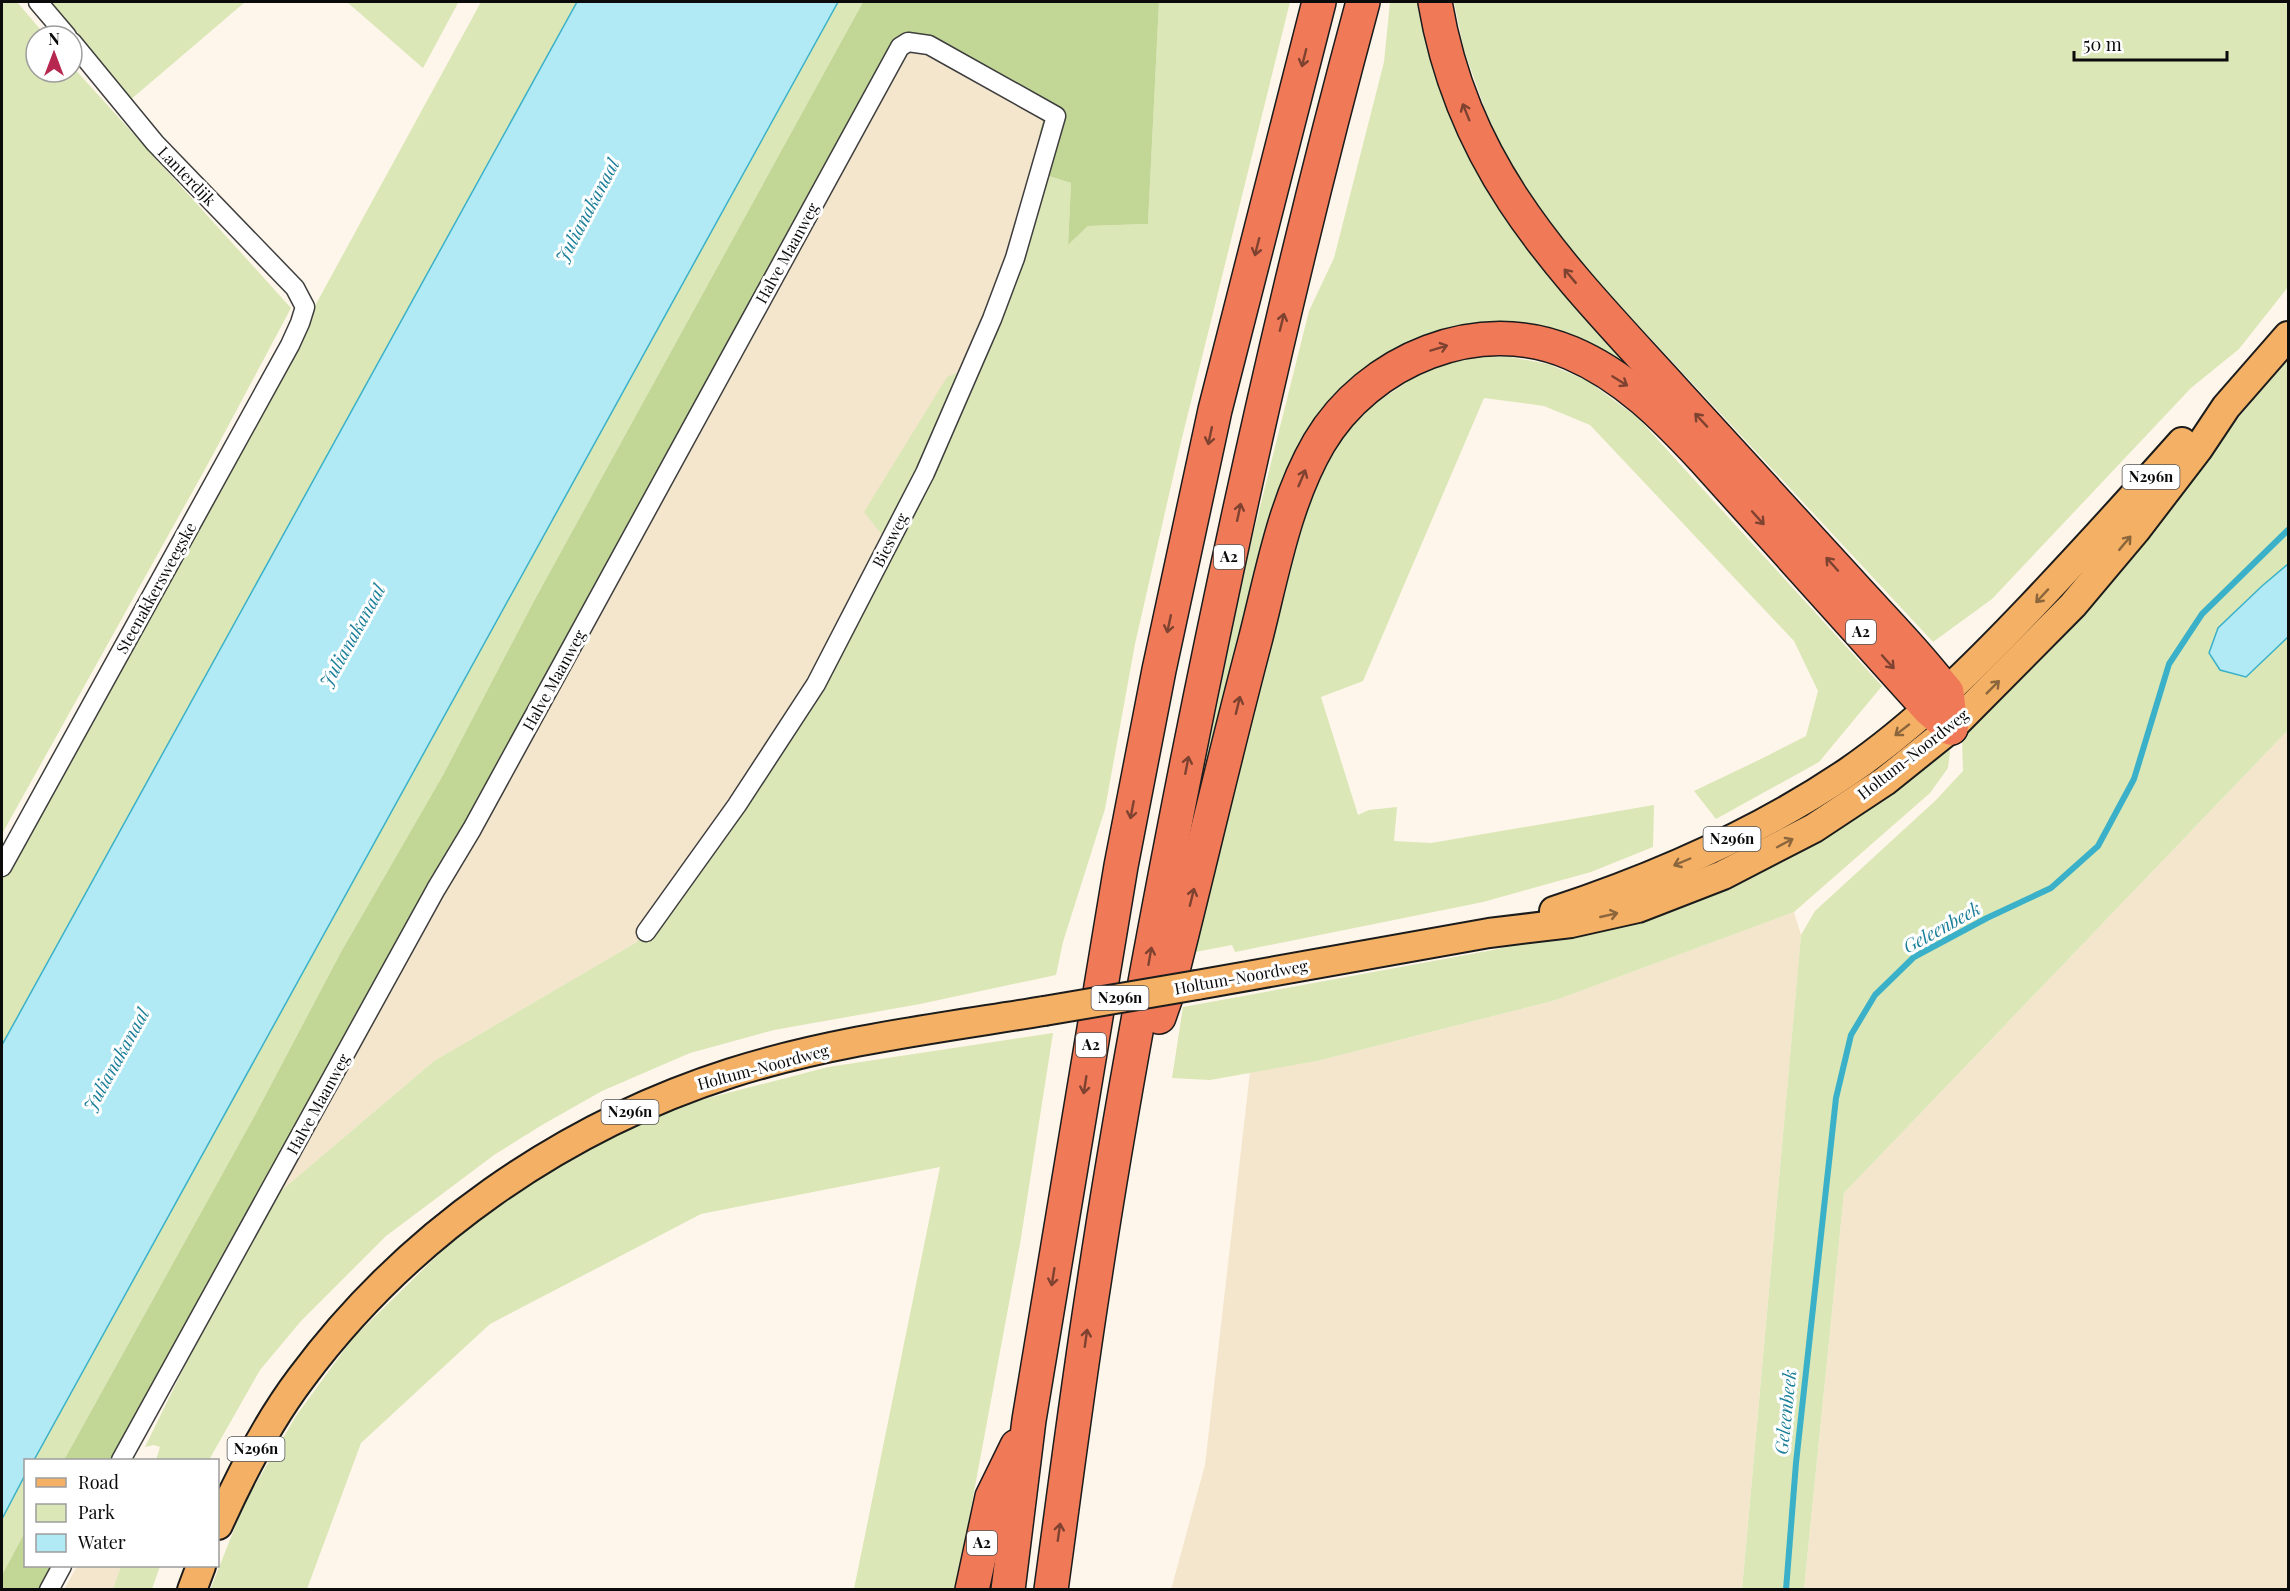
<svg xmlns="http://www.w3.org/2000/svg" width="2290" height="1591" viewBox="0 0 2290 1591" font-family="'Playfair Display',serif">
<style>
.farmland{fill:#f3e6cc}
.green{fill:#dbe7b6}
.forest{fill:#c2d796}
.water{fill:#b1eaf4;stroke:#3ab1c9;stroke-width:1.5}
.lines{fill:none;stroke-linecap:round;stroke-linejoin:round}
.stream{stroke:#3ab1c9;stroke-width:6}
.street-casing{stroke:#3e3e3e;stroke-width:21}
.primary-casing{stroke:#1c1c1c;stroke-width:32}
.highway-casing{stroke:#1c1c1c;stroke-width:36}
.street{stroke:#fff;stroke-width:18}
.primary{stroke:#f4b064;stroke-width:28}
.highway{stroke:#f07957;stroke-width:33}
.primary-bridge-casing{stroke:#1c1c1c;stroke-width:32;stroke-linecap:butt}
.primary-bridge{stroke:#f4b064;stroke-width:28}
.oneway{stroke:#7e4231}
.oneway2{stroke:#8b663c}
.labels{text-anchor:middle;stroke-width:6;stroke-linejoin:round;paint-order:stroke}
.shield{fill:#fff;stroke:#545454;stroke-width:1.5}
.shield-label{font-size:15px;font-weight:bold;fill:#0b0b0b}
.street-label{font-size:16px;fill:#0b0b0b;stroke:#fff}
.water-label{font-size:18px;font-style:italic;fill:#197e98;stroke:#fff}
</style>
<rect width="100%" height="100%" fill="#fef6ea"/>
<g class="farmland">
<polygon points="902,39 1046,111 1036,172 991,308 883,536 844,628 719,823 637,942 434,1061 263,1206"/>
<polygon points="2288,730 2288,1589 1804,1590 1844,1193"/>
<polygon points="1794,912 1801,935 1742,1589 1171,1590 1205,1465 1250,1072 1317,1061 1556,1000"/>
<polygon points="77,1566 121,1566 113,1589 64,1590"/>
</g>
<g class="green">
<polygon points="2,2 17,2 46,36 36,36 36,72 72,72 72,66 291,308 209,462 2,834"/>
<polygon points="42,2 245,2 129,101"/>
<polygon points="347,2 457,2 458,3 423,68"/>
<polygon points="481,2 577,2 2,1045 2,872 251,423"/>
<polygon points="838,2 863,2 535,599 443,775 341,952 255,1115 64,1460 34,1460"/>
<polygon points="1159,2 1290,2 1181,442 1135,644 1105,809 1063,942 1056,975 920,1004 774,1030 690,1053 602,1091 542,1125 494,1155 386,1236 301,1321 260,1370 209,1460 156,1460 160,1447 154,1445 145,1447 263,1206 434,1061 637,942 799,706 883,536 864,512 947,377 966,369 991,308 1036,172 1071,183 1068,245 1088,226 1148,224"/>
<polygon points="1390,2 1428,2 1444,70 1685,431 1517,334 1339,402 1189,845 1244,571 1309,311 1334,258 1384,62"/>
<polygon points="1454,2 2288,2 2288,287 2239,349 2191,388 1992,599 1933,642 1587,270 1514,175 1485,109 1464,50"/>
<polygon points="1478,357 1510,357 1548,364 1588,381 1638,418 1882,686 1819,762 1716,819 1694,791 1763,758 1806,736 1818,691 1794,641 1590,425 1544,406 1484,398 1363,681 1321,697 1358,815 1369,810 1397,807 1394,841 1431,843 1654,805 1653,847 1591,872 1483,902 1235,952 1232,945 1195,952 1269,601 1323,471 1341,439 1365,410 1415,377 1446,364"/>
<polygon points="2288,357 2288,564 2262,586 2218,628 2246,677 2288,637 2288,730 1844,1193 1804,1589 1742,1590 1801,935 1815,911 1935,801 1963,771 1962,737 2202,462"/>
<polygon points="1944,747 1950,751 1948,768 1930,793 1794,912 1556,1000 1317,1061 1210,1080 1172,1078 1183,1007 1493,950 1646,915"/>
<polygon points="1053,1033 1020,1244 956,1589 854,1589 940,1167 701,1214 490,1324 361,1443 307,1589 210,1590 245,1502 296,1416 353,1338 443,1250 503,1200 569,1157 635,1124 697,1101 828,1067"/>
<polygon points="25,1475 25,1532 2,1575 2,1519"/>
<polygon points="121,1566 160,1566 152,1589 113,1589"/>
</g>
<g class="forest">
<polygon points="863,2 1159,2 1148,224 1088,226 1068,245 1071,183 1036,172 1040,131 1046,111 905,39 113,1460 64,1460 255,1115 341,952 443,775 535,599"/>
<polygon points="25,1532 26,1566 56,1566 43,1589 2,1590 2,1575"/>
</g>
<g class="water">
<polygon points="577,2 838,2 34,1460 26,1460 25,1475 2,1519 2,1045"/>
<polygon points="2288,564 2288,637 2246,677 2220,670 2209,653 2218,628 2262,586"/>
</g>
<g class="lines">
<polyline class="stream" points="1786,1590 1796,1463 1836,1098 1851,1035 1875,995 1914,957 1987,918 2051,888 2098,846 2134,779 2169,664 2202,614 2288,530"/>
<defs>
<g id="street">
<polyline points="38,2 67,36"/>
<polyline points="2,867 290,345 300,323 305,307 295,288 155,143 72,42"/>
<polyline points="121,1460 436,889 472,829 900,47 908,42 929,45 1056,116 1015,258 992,319 925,473 816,684 737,805 646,932"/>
<polyline points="49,1590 62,1566"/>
</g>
<g id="primary">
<path d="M1554,911C1657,877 1758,833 1848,772C1916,725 1975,666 2032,606C2083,552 2133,497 2182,442"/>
<polyline points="1197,985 1489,933 1571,923 1638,908 1723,875 1814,828 1885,781 1951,728 2073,605 2136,530 2198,449 2226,407 2288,336"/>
<path d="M218,1525C241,1474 267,1423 301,1378C407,1235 562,1127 731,1073C832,1041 939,1028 1044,1011"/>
<polyline points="192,1590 201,1566"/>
</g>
<g id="highway">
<path d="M1435,2C1464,174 1563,269 1675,392C1732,455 1790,517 1847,580C1873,609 1901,637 1926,667L1947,692L1951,728"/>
<path d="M1159,1017L1167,994C1197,876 1224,758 1255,641C1272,575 1284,503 1319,443C1368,360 1479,313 1571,353C1625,376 1665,417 1704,459L1929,709L1951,728"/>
<polyline points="972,1590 992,1497 1017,1446"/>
<polyline points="1008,1590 1029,1420 1121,866 1159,670 1215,410 1319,2"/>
<path d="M1051,1590C1065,1487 1078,1385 1094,1283C1120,1109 1153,935 1187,763C1238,507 1295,253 1363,2"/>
</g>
</defs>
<use href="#street" class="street-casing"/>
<use href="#primary" class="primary-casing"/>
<use href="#highway" class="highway-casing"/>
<use href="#street" class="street"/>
<use href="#primary" class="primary"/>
<use href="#highway" class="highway"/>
<defs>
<polyline id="primary-bridge" points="1044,1011 1197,985"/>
</defs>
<use href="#primary-bridge" class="primary-bridge-casing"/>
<use href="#primary-bridge" class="primary-bridge"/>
</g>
<defs><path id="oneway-shaft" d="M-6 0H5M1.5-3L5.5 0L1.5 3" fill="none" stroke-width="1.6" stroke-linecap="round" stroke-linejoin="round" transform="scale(1.5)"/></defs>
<g class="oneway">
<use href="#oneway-shaft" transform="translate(1304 58) rotate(104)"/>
<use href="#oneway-shaft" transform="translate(1466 112) rotate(-112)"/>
<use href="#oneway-shaft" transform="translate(1257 247) rotate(104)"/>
<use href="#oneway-shaft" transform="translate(1570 276) rotate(-130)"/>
<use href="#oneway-shaft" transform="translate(1282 322) rotate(-76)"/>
<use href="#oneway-shaft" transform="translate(1439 348) rotate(-17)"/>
<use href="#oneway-shaft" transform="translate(1620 381) rotate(32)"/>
<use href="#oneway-shaft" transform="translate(1701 420) rotate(-133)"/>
<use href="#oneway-shaft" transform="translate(1210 436) rotate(102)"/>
<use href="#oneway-shaft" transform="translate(1302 478) rotate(-67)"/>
<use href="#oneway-shaft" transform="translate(1239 512) rotate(-78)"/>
<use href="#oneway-shaft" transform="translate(1758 518) rotate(48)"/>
<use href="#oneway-shaft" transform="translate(1832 564) rotate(-132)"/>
<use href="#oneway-shaft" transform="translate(1169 624) rotate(102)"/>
<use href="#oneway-shaft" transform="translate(1888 662) rotate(48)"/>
<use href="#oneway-shaft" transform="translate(1238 705) rotate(-76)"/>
<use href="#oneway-shaft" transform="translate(1187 765) rotate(-79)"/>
<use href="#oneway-shaft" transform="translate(1132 810) rotate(101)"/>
<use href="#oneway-shaft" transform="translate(1192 897) rotate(-76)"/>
<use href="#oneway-shaft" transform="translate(1150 956) rotate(-80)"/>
<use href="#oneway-shaft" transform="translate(1085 1085) rotate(99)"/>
<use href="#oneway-shaft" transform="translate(1053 1277) rotate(99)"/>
<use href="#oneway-shaft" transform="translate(1086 1338) rotate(-82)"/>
<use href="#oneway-shaft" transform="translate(1059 1532) rotate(-82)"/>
</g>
<g class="oneway2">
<use href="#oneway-shaft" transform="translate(2125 543) rotate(-50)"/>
<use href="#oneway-shaft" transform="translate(2042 596) rotate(133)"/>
<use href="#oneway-shaft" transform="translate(1993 687) rotate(-45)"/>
<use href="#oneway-shaft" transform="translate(1902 730) rotate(142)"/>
<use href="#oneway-shaft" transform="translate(1785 843) rotate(-28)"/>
<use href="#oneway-shaft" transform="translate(1682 862) rotate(157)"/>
<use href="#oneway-shaft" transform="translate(1609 915) rotate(-13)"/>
</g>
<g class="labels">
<g class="shield">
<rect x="2122.5" y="465" width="57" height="24" rx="4.5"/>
<rect x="1214" y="545" width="30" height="24" rx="4.5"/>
<rect x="1846" y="620" width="30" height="24" rx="4.5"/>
<rect x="1703.5" y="827" width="57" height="24" rx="4.5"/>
<rect x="1091.5" y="986" width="57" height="24" rx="4.5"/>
<rect x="1076" y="1033" width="30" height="24" rx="4.5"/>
<rect x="601.5" y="1100" width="57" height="24" rx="4.5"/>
<rect x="227.5" y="1437" width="57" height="24" rx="4.5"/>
<rect x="967" y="1531" width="30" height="24" rx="4.5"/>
</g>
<g class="shield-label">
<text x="2151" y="482">N296n</text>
<text x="1229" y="562">A2</text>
<text x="1861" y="637">A2</text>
<text x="1732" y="844">N296n</text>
<text x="1120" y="1003">N296n</text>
<text x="1091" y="1050">A2</text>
<text x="630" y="1117">N296n</text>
<text x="256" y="1454">N296n</text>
<text x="982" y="1548">A2</text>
</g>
<g class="street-label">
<text transform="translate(187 176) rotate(46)" y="6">Lanterdijk</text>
<text transform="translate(787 253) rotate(-61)" y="6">Halve Maanweg</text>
<text transform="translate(890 540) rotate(-63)" y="6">Biesweg</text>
<text transform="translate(156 588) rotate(-61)" y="6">Steenakkersweegske</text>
<text transform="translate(554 680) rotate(-61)" y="6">Halve Maanweg</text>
<text transform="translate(1913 754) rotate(-38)" y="6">Holtum-Noordweg</text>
<text transform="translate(1241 977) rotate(-10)" y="6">Holtum-Noordweg</text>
<text transform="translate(763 1067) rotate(-15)" y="6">Holtum-Noordweg</text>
<text transform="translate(318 1104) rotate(-61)" y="6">Halve Maanweg</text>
</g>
<g class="water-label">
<text transform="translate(588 211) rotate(-62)" y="6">Julianakanaal</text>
<text transform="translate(353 636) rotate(-61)" y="6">Julianakanaal</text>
<text transform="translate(1942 928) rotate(-29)" y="6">Geleenbeek</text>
<text transform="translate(117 1060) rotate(-61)" y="6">Julianakanaal</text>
<text transform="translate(1786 1412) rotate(-84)" y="6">Geleenbeek</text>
</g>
</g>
<rect width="2290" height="1591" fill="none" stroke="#0b0b0b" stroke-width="6"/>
<rect x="24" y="1459" width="195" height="108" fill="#ffffff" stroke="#9d9d9d" stroke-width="1.5"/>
<rect x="36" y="1478" width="30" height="9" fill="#f4b064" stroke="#9d9d9d" stroke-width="1.5"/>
<text x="78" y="1489" font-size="18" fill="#0b0b0b">Road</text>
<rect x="36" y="1504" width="30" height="18" fill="#dbe7b6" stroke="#9d9d9d" stroke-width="1.5"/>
<text x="78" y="1519" font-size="18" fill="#0b0b0b">Park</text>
<rect x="36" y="1534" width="30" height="18" fill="#b1eaf4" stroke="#9d9d9d" stroke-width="1.5"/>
<text x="78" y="1549" font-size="18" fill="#0b0b0b">Water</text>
<g transform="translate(54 54)"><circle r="28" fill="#ffffff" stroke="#9d9d9d" stroke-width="1.5"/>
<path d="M0-4.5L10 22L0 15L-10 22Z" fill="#b62850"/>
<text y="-9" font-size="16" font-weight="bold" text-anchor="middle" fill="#0b0b0b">N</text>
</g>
<path d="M2074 51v9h153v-9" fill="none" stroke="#0b0b0b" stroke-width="3"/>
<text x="2083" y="51" font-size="18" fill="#0b0b0b" stroke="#ffffff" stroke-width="4.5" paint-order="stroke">50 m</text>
</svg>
